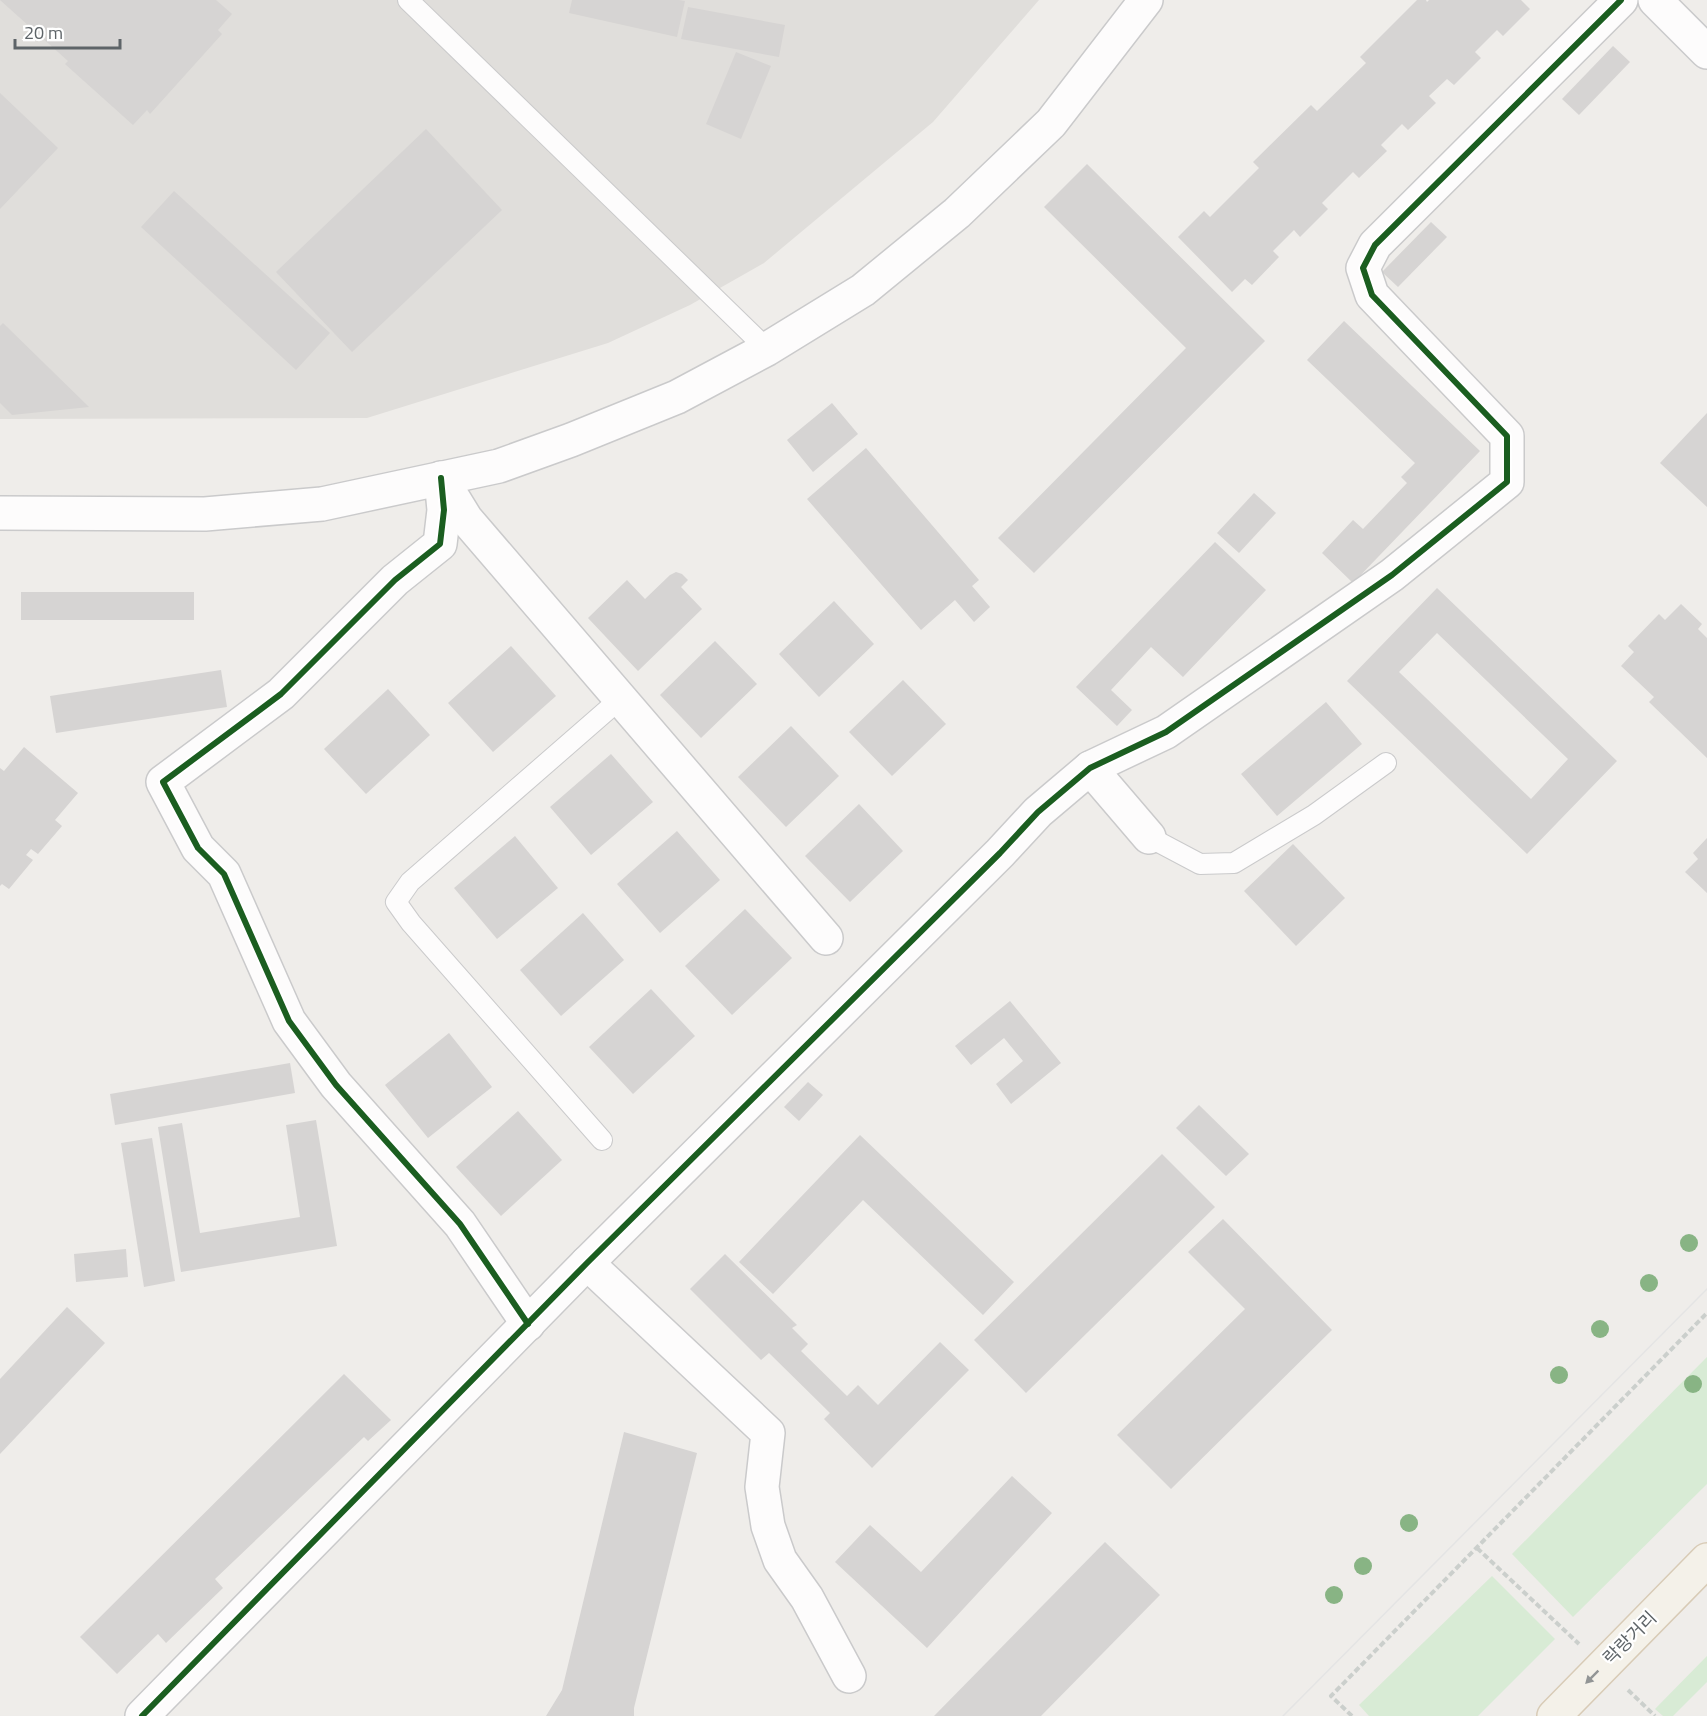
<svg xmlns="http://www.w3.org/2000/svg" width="1707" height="1716" viewBox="0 0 1707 1716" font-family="'Titillium Web','Noto Sans KR',sans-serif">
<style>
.industrial{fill:#e0dedb}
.green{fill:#d8ebd5}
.building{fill:#d6d4d3;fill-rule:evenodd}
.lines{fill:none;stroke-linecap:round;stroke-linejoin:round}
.lane-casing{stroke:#cacacb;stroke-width:22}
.street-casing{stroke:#cacacb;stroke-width:36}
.secondary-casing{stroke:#cacacb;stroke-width:36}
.primary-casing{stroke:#d8cbb6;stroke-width:36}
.path{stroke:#cbcfcc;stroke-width:4;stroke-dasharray:6 3;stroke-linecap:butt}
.lane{stroke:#fdfcfc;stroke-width:20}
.street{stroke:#fdfcfc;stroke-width:33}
.secondary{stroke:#fdfcfc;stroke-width:33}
.primary{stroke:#f4f1e9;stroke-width:33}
.tram{stroke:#e4e4e4;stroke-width:1.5}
.cycleway-casing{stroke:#fff;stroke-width:10}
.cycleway{stroke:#1b5e20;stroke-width:6}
.tree{fill:#88b484}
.oneway{fill:#929595}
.labels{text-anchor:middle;stroke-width:4.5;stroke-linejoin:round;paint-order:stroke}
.street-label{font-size:18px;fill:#5e6468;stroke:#fff}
</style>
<rect width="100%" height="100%" fill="#efedea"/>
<polygon class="industrial" points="0,0 1039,0 933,122 764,263 690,305 608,343 367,418 0,419"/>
<g class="green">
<polygon points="1707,1357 1707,1484 1573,1617 1512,1554"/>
<polygon points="1492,1576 1555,1639 1478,1716 1369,1716 1359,1705"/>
<polygon points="1707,1656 1707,1682 1673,1716 1663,1716 1655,1709"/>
</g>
<g class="building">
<polygon points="0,0 216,0 232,14 218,30 222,34 150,114 147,110 133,125 65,64 68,61"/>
<polygon points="572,0 679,0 685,1 677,37 569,13"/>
<polygon points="1417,0 1426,0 1427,2 1429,0 1521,0 1530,9 1503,36 1497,30 1475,52 1481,58 1454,85 1447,79 1429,96 1436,103 1408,130 1402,124 1381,145 1387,151 1359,178 1353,172 1322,203 1328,209 1300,237 1294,230 1273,251 1279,257 1252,285 1245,279 1232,292 1178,237 1204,211 1210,217 1259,168 1253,162 1311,105 1317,111 1366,63 1360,57"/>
<polygon points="688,7 785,25 779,57 681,39"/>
<polygon points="1613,46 1630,62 1579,115 1562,99"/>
<polygon points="736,52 771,66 741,139 706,124"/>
<polygon points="0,93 58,148 0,209"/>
<polygon points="426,129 502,210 352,352 276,272"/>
<polygon points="1087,164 1265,341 1034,573 998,538 1186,348 1044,207"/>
<polygon points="174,191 330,333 296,370 141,227"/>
<polygon points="1431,222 1447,237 1398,287 1382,272"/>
<polygon points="1344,321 1480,451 1353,583 1322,553 1353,520 1363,529 1407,483 1401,477 1415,463 1307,360"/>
<polygon points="3,323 89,407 12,415 0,403 0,326"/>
<polygon points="832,403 858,434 813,472 787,440"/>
<polygon points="1707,413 1707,507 1660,463"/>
<polygon points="866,448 979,580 972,586 990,607 974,622 955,600 921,630 807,499"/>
<polygon points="1254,493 1276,513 1239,553 1217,533"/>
<polygon points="1215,542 1266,590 1183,677 1151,647 1111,690 1132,710 1117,726 1076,687"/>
<polygon points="676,572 682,574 688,580 681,587 702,609 638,671 588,618 627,580 645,599 670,575"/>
<path d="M1437,588L1617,761L1527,854L1347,681ZM1437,633L1568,759L1531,799L1399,672Z"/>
<rect x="21" y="592" width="173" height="28"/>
<polygon points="834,601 874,644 819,697 779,654"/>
<polygon points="1681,604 1702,624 1698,629 1707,638 1707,758 1649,702 1654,697 1621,666 1634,652 1628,646 1659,614 1665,620"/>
<polygon points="715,641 757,684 701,738 660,695"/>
<polygon points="511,646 556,696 493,752 448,703"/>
<polygon points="221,670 227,707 56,733 50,696"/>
<polygon points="903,680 946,724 892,776 849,732"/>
<polygon points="388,689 430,735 366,794 324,749"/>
<polygon points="1326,702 1362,744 1277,816 1241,774"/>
<polygon points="791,726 839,776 786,827 738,777"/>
<polygon points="24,747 78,793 55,820 62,826 38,854 31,849 26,855 33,860 9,889 2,884 0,886 0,768 4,771"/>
<polygon points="611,754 653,802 591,855 550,807"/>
<polygon points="859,804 903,851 850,902 805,856"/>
<polygon points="677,831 720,880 660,933 617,884"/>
<polygon points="515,836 558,888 497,939 454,888"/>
<polygon points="1707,838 1707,893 1685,872 1698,859 1693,853"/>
<polygon points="1293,844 1345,898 1296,946 1244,891"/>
<polygon points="745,909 792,958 732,1015 685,966"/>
<polygon points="583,913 624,960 561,1016 520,970"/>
<polygon points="651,989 695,1036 633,1094 589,1047"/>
<polygon points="1010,1001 1061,1063 1011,1104 996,1084 1023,1061 1004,1038 971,1065 955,1046"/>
<polygon points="449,1033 492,1087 428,1138 385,1085"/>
<polygon points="290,1063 295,1093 115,1125 110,1094"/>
<polygon points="808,1082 823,1095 799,1121 784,1107"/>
<polygon points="1199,1105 1249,1154 1226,1176 1176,1128"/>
<polygon points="518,1111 562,1160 501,1216 456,1167"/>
<polygon points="316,1120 337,1246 181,1272 158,1127 182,1123 200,1233 300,1217 286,1125"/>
<polygon points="860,1135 1014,1282 983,1315 863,1200 773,1294 739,1262"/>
<polygon points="152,1138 175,1281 144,1287 121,1143"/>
<polygon points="1162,1154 1215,1207 1026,1393 974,1340"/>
<polygon points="1223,1219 1332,1330 1171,1489 1117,1435 1245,1309 1188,1252"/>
<polygon points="126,1249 128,1277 76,1282 74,1254"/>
<polygon points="725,1254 797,1325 792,1328 808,1344 801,1351 847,1396 858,1385 878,1405 940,1342 969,1370 872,1468 824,1419 830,1413 769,1353 761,1360 690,1289"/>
<polygon points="67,1307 105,1343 0,1454 0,1379"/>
<polygon points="344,1374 391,1420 368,1441 364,1437 215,1579 223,1588 166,1643 158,1634 117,1674 80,1637"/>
<polygon points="624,1432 697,1453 634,1708 634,1716 546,1716 562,1690"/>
<polygon points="1012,1476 1052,1513 927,1648 835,1562 870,1525 921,1572"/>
<polygon points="1105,1542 1160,1595 1041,1716 934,1716"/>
</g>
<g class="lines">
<defs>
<g id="lane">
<polyline points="408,0 767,349"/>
<polyline points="1149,837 1200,864 1234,863 1314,815 1386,763"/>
<polyline points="602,1140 411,923 396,902 410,882 620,699"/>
</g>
<g id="street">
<polyline points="441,478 444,510 440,544 395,580 281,694 163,782 198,848 224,874 289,1021 336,1085 460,1224 528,1324"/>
<polyline points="442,480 466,519 826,938"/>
<polyline points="1090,768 1149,837"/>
<polyline points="587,1263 768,1433 762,1487 768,1526 780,1560 807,1598 849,1676"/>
<polyline points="142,1716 587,1263 1000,853 1038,812 1090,768 1166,732 1392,575 1507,482 1507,436 1372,295 1363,268 1375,245 1621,0"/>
</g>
<g id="secondary">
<polyline points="1655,0 1707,52"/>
<polyline points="0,513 205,514 322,504 499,466 571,440 677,397 767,349 863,290 957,213 1051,123 1146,0"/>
</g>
<polyline id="primary" points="1554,1716 1707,1560"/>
</defs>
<use href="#lane" class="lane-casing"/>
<use href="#street" class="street-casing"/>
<use href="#secondary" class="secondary-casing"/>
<use href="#primary" class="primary-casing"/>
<g class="path">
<polyline points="1477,1548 1579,1644"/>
<polyline points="1628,1690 1655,1716"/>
<polyline points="1352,1716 1331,1696 1707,1313"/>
</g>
<use href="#lane" class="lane"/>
<use href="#street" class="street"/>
<use href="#secondary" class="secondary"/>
<use href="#primary" class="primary"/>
<polyline class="tram" points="1283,1716 1707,1289"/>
<defs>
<g id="cycleway">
<polyline points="441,478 444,510 440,544 395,580 281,694 163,782 198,848 224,874 289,1021 336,1085 460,1224 528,1324"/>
<polyline points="142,1716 587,1263 1000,853 1038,812 1090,768 1166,732 1392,575 1507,482 1507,436 1372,295 1363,268 1375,245 1621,0"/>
</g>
</defs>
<use href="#cycleway" class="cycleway-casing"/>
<use href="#cycleway" class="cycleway"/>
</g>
<g class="tree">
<circle cx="1689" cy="1243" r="9"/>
<circle cx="1649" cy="1283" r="9"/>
<circle cx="1600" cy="1329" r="9"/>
<circle cx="1559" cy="1375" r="9"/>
<circle cx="1693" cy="1384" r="9"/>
<circle cx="1409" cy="1523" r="9"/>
<circle cx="1363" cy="1566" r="9"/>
<circle cx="1334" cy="1595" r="9"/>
</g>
<defs><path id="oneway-solid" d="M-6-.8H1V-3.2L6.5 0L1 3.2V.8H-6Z" transform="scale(1.5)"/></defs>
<use class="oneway" href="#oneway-solid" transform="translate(1592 1677) rotate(135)"/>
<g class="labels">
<g class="street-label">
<text transform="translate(1630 1638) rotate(-45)" y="6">락랑거리</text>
</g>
</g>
<path d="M15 39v9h105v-9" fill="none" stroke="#5e6468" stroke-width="3"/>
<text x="24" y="39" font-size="18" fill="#5e6468" stroke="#ffffff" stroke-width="4.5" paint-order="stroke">20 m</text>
</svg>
